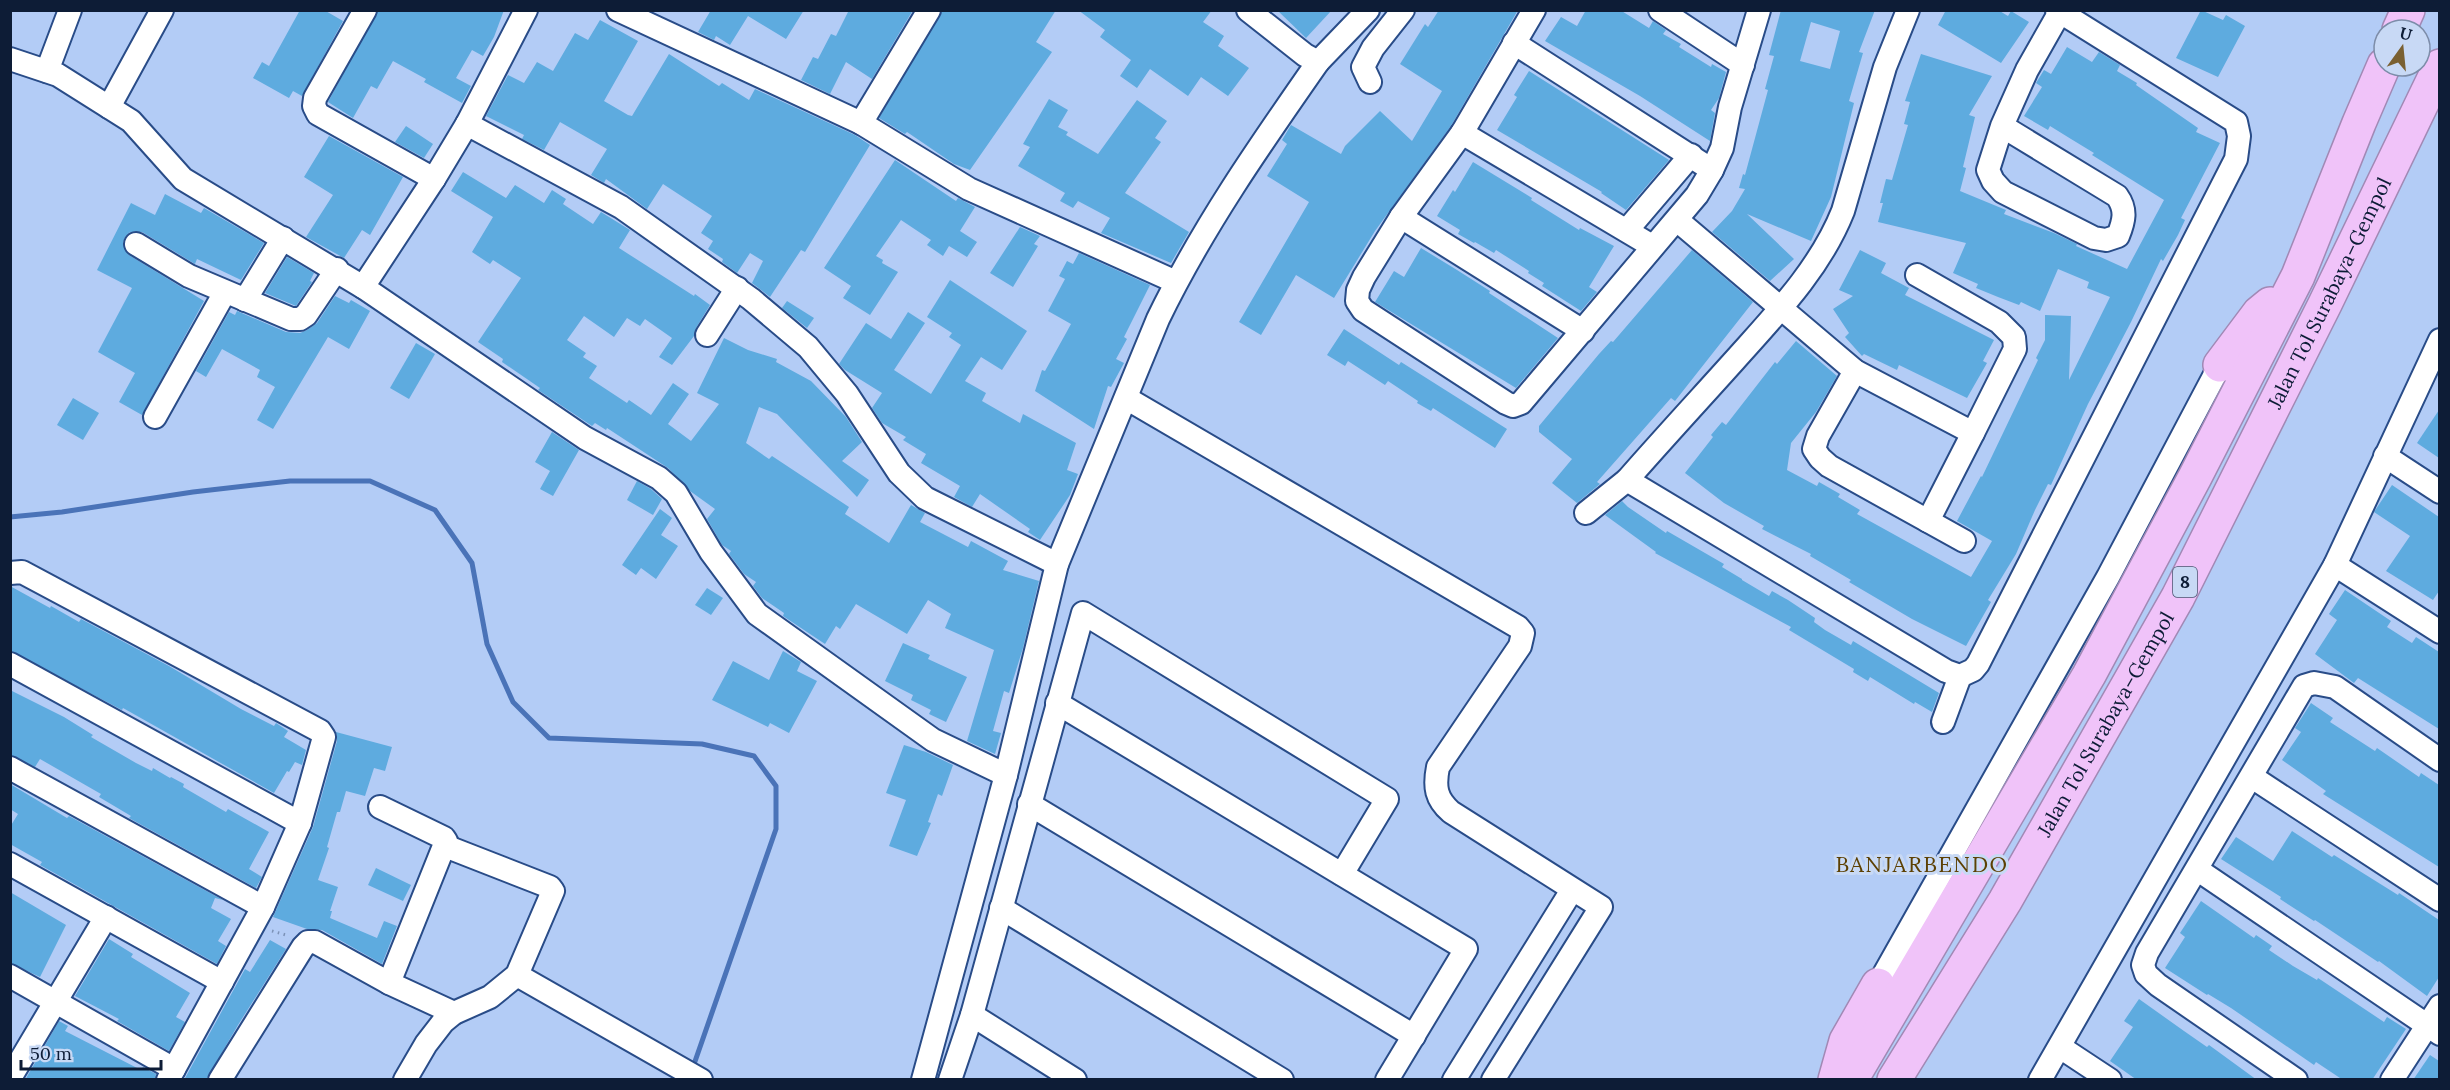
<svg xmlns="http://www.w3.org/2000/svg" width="2450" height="1090" viewBox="0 0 2450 1090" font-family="Lora,serif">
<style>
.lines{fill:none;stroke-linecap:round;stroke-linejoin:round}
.stream{stroke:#4a73b8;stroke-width:5}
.building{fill:#5eabdf;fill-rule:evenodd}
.minor-casing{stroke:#294c88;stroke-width:26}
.highway-casing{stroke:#a189b5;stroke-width:36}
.path{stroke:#7c92b7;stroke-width:3;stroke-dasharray:1.5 4.5;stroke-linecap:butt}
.minor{stroke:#fff;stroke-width:22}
.highway{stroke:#f0c3f9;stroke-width:33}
.labels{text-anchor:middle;stroke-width:6;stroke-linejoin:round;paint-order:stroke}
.shield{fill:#c8d9f5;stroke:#45556f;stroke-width:1.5}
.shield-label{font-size:18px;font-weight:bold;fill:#0d1c36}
.street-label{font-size:20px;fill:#0d1c36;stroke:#c8d9f5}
.quarter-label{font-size:22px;letter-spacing:1.5px;fill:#5c4003;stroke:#c8d9f5}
</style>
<rect width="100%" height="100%" fill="#b3ccf6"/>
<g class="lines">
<polyline class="stream" points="10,517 62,512 193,492 290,481 370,481 435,510 472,563 487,644 513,702 549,738 702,744 754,756 776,786 776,829 692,1070"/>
</g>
<g class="building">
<polygon points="300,10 324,10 343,21 302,96 293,91 289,98 253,78 262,62 269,66"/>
<polygon points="378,10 504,10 494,37 483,56 472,50 456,78 471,86 462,103 424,82 426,79 393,61 377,89 371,86 353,118 328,102"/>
<polygon points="711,10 804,10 786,39 748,16 730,45 716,36 714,40 698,32"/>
<polygon points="849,10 913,10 872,79 846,62 830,94 801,80 813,57 818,59 831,34 836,36"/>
<polygon points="942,10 1056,10 1036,42 1052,52 970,170 954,164 907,132 905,134 879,118"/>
<polygon points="1078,10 1212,10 1203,22 1224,36 1218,46 1249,68 1228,96 1201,77 1188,96 1150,69 1137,88 1120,76 1131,60 1100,37 1105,30"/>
<polygon points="1277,10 1332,10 1306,38"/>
<polygon points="1439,10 1518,10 1451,126 1375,231 1334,298 1296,275 1261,335 1239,322 1309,202 1267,176 1287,144 1282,140 1291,125 1341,154 1345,146 1380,111 1412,141 1442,91 1400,64 1425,24 1428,27"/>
<polygon points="1586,10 1620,10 1649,28 1653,21 1666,30 1663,34 1681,44 1679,47 1711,67 1712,64 1726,72 1719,98 1711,110 1715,113 1710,141 1640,96 1545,41 1561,17 1577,26"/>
<path d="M1781,10H1875L1859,52L1863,53L1849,101L1854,103L1831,197L1811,241L1747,214L1794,259L1770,281L1712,232L1732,211L1745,189L1739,188L1743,174L1745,175L1768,90L1765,89L1774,56L1769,55ZM1811,22L1840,31L1830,69L1800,61Z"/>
<polygon points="1946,10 1998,10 2008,16 2011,11 2029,22 2001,63 1938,25"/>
<polygon points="2201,10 2223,20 2226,15 2245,26 2218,77 2176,58"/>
<polygon points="600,20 638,41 604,101 628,115 632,116 669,54 719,86 722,83 749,100 755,89 855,135 870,145 805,252 801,250 770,297 752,283 763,261 750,253 737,273 722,262 723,259 708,249 713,241 701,233 712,216 663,184 647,209 606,179 604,183 591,175 607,149 560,122 544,150 522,139 524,135 486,116 508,75 524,83 537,62 553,71 575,33 588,40"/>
<polygon points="2067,47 2092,62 2099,52 2120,65 2117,71 2137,83 2136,85 2198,128 2196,132 2220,143 2181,218 2185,220 2178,235 2163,261 2161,259 2131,322 2088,404 2051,485 2048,484 2035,510 2016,554 1988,600 1991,602 1966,646 1912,619 1849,582 1851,580 1810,556 1811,554 1762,529 1764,526 1724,503 1685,473 1713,437 1711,435 1722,422 1726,425 1775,362 1777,364 1796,341 1837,376 1816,412 1791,443 1787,470 1817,486 1819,482 1840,494 1838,497 1860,510 1857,514 1971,577 1992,541 1957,521 1981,476 1982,477 2038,360 2036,358 2045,340 2045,315 2071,316 2069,380 2110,297 2087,288 2089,282 2058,269 2040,311 2021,302 2019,305 1998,297 1976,288 1978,284 1953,273 1966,243 1878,222 1883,203 1880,203 1886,179 1892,180 1908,125 1904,124 1910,102 1905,101 1921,54 1992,76 1969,115 1975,117 1963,167 1966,168 1960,191 2006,210 2004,214 2054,233 2077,244 2076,246 2127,269 2164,200 2092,155 2094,153 2071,139 2050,126 2048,130 2024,116 2042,87 2036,83 2044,70 2051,74"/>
<polygon points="1529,71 1669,160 1626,210 1601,193 1602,192 1497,130 1517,97 1514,95"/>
<polygon points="1049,99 1068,110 1058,127 1068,132 1066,135 1098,154 1137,100 1167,121 1155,138 1161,142 1125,193 1189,232 1171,263 1101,233 1110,218 1078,201 1073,208 1060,201 1065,193 1018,166 1030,147 1023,144"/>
<polygon points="406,126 433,144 424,158 395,142"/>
<polygon points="329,136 403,177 370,235 362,230 344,258 306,237 333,195 304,177"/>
<polygon points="895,160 956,201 958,198 975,207 960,231 977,242 967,257 949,246 943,256 927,245 931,240 901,220 876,256 883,260 882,263 898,272 870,315 843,298 851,286 824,268"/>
<polygon points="1473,162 1532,198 1531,200 1579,230 1580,228 1614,246 1589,287 1597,292 1581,311 1542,286 1544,283 1528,273 1529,271 1496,250 1494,253 1475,242 1474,243 1458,234 1460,230 1437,216 1453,190 1455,192"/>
<polygon points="463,172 506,198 515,185 544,203 552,190 566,199 563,204 593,224 601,212 630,230 619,248 694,296 695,294 710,305 696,328 694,336 672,365 659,357 672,338 645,319 640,326 627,318 614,337 584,316 567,340 586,353 583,357 597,366 589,378 627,403 629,400 651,415 673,383 689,394 668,424 691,441 719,404 697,393 724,338 748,350 777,359 776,362 811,381 846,417 862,442 842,461 869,480 857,497 777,414 759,407 746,443 769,459 772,456 849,507 845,514 889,543 911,505 925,513 920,522 968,547 971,541 1008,561 1003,570 1039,581 1023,648 1009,693 1004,691 993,731 1001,733 995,754 967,741 994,650 945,628 951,614 928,600 907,634 856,604 840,629 836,626 825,644 783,616 784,613 762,598 753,586 756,582 744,574 729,554 731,551 722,545 707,519 715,509 690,491 668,468 607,428 606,430 595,423 592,426 538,390 540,388 502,362 503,359 478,342 521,278 493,260 490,264 472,252 493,217 451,191"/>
<polygon points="165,194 201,213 204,208 264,243 241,280 197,259 195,264 142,232 130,232 125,237 123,244 129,255 204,301 142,415 119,402 135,373 98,352 132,288 97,270 131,203 155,215"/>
<polygon points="1020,227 1040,236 1034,244 1038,246 1013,287 990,273"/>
<polygon points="1421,248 1457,270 1490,291 1489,293 1558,338 1516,388 1375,302 1394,271 1404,277"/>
<polygon points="1692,250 1753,302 1675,401 1671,398 1597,482 1600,484 1577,503 1552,483 1572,459 1539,432 1539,426 1599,354 1611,341 1613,342"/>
<polygon points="1860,250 1886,263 1881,273 1909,288 1905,295 1994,340 1983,361 1987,363 1967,398 1899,365 1897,370 1864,354 1862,356 1845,337 1849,333 1833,309 1853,296 1839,290"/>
<polygon points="1079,253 1150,285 1124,337 1127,339 1116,359 1124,363 1111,387 1108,386 1094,429 1035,391 1042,370 1045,371 1071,324 1048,311 1065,279 1059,276 1067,261 1073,264"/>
<polygon points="287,257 314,273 310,281 312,282 296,306 265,293"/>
<polygon points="950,280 1027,331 1002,370 981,357 965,381 986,393 982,401 1020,423 1023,414 1076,443 1067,470 1078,474 1070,495 1040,540 1028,532 1030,529 980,494 972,507 954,497 960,486 921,463 926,454 903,440 906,437 882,423 872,408 882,393 845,370 839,364 866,323 891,339 908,312 925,323 894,370 931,394 961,345 949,337 952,333 927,317"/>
<polygon points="335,296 349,303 351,300 370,311 349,349 328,337 273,429 257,420 275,387 257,377 260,370 222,349 206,377 196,371 229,312 235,315 237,311 286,332 300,333 307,330 317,323"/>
<polygon points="787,301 814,318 807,328 782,308"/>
<polygon points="1344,329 1399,365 1401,362 1507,429 1495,448 1433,408 1431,411 1417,403 1418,401 1388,381 1385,385 1348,361 1345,366 1327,355"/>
<polygon points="416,343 435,354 409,399 390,388"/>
<polygon points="73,398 99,413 83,440 57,425"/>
<polygon points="2439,410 2439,458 2417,443"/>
<polygon points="552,432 579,450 553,496 540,489 550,471 535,462"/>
<polygon points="637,481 651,489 662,499 653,515 627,500"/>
<polygon points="2392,485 2439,517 2439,591 2433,600 2386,571 2410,536 2374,512"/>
<polygon points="1622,501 1628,507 1666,533 1667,531 1724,564 1722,567 1742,579 1742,580 1769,596 1772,591 1788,600 1815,618 1814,622 1825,630 1851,645 1853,641 1939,693 1932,712 1915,702 1914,704 1870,677 1868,681 1853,672 1854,669 1789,630 1791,627 1655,553 1656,552 1605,515"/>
<polygon points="660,509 672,518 661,535 678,546 656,579 641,568 636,575 622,565"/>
<polygon points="10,586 50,608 51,606 79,622 81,619 169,666 241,709 274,726 276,723 288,731 284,737 306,750 302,765 295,762 289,772 287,771 274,793 123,708 122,710 10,651"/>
<polygon points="707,588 723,598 711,615 695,605"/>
<polygon points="2345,590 2391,621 2387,627 2412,643 2416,637 2439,652 2439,729 2358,678 2354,683 2315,654 2337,620 2329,614"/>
<polygon points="903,643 930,655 928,659 967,677 946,722 929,714 931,710 911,700 913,695 885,681"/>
<polygon points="783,651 801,662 797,671 817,681 789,733 770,723 768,727 712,700 733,661 769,680"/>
<polygon points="10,690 64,717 93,735 91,737 136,763 152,771 153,768 170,778 171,777 184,784 183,787 226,812 228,809 269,832 249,869 262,877 256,888 129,818 131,816 99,797 101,794 40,759 35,767 10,755"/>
<polygon points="2311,703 2333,718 2330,722 2375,751 2377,748 2419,777 2421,773 2439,785 2439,867 2323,794 2326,791 2282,760 2301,732 2295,728"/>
<polygon points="336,732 392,747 385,771 374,768 365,796 346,791 340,812 337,812 327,847 329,848 318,880 338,887 330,911 332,911 330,918 377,938 384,921 397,926 382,964 322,930 307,929 273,917 313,827 337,741"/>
<polygon points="904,745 926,752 953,765 942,796 938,794 928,822 931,823 917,856 889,846 906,800 886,793"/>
<polygon points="10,784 67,818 69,816 223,900 215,898 211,908 231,919 218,941 226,946 217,964 40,865 42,862 10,844 10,827 18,814 10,809"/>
<polygon points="2292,831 2332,857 2334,855 2398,895 2399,893 2439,920 2439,977 2427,996 2379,961 2378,962 2315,920 2314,921 2280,899 2281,897 2221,859 2236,837 2273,861"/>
<polygon points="376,868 411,885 403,901 368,885"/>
<polygon points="10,892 66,925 40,977 10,963"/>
<polygon points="2201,901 2254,938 2256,935 2272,946 2269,950 2293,966 2317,980 2318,978 2384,1022 2387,1017 2406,1029 2372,1080 2343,1080 2316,1062 2314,1065 2231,1008 2208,994 2207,995 2165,968 2185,937 2180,933"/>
<polygon points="109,939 133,954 131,957 190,993 176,1017 185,1022 169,1051 117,1021 119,1019 75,996"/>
<polygon points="270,940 286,949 238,1025 206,1080 184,1080 245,969 250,972"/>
<polygon points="2139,999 2184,1031 2207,1047 2209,1045 2257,1080 2137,1080 2110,1061 2133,1027 2124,1021"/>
<polygon points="59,1021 68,1026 65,1031 141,1070 143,1067 156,1074 155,1080 25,1080"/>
<polygon points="2430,1055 2439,1061 2439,1080 2413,1080"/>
</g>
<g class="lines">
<defs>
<g id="minor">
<polyline points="365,10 315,98 314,106 318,114 434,179"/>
<polyline points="526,10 467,124 434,179 363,287 585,438 659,478 676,493 711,552 757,614 933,740 1006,775"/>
<polyline points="618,10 861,123 969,189 1176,282"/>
<polyline points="1248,10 1305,55 1318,62 1368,10"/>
<polyline points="1534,10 1462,133 1401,217 1364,277 1358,290 1357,301 1363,310 1506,403 1513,406 1521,403 1697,195 1712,170 1722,148 1730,107 1759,10"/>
<polyline points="1660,10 1743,65"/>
<path d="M1908,10L1885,67L1843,211C1820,269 1775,315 1734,361C1698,401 1662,440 1627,480L1946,671L1960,676L1973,670L1978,664L2236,159L2239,136L2236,122L2057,10"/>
<polyline points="1514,43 1712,170"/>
<polyline points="10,59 58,75 131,121 183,179 363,287"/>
<polyline points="47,71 70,10"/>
<polyline points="1370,82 1363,67 1373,48 1403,10"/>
<polyline points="109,107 162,10"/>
<polyline points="861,123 929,10"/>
<path d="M467,124L621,207L751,299L808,347L847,394L899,473L925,498L1057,564L1158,319C1202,228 1260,145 1318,62"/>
<path d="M2002,126L2117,196C2127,210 2124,221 2118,236L2106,240L2094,238L2003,192L1993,181L1988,170L2002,126L2027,70L2061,10"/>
<polyline points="1462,133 1652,246"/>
<polyline points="1401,217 1583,331"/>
<polyline points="1677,220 1855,371 1973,433 2015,349 2014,337 1999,322 1917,275"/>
<polyline points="1627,230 1691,155"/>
<polyline points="136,244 189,276 291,319 300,319 306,315 337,269"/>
<polyline points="245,300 283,238"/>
<polyline points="707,335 737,288"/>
<polyline points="1855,371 1818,436 1814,449 1820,458 1829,466 1964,541"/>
<path d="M1126,398L1518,627L1523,633L1520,646L1438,767C1434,787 1436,799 1451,812L1601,907L1493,1080"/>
<polyline points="155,417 225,292"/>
<polyline points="2385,456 2440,492"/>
<polyline points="1586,513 1627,480"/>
<polyline points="1928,521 1973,433"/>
<polyline points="2335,565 2440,632"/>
<polyline points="10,573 22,572 320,731 324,737 300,823 263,907 168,1080"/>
<polyline points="10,664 300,823"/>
<polyline points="1057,703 1466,949 1387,1080"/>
<polyline points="1943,722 1960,676"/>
<polyline points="10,768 263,907"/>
<polyline points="2252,777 2440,900"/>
<polyline points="1029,804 1414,1036"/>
<polyline points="380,807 444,838 446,841 389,983"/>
<polyline points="10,864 222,982"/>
<polyline points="2198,870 2440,1034"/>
<polyline points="1001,908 1282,1080"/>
<polyline points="517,975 701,1080"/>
<polyline points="10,976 174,1069"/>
<polyline points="1878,985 2108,577 2220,365"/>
<polyline points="972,1015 1075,1080"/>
<polyline points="2060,1047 2110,1080"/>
<polyline points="10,1078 106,917"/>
<polyline points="220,1080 303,947 308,942 315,942 389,983 454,1013"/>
<polyline points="405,1080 426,1044 443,1022 454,1013 490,997 517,975 553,891 550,887 445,846"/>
<polyline points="923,1080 1006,775 1057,564"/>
<polyline points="950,1080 972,1015 1083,613 1387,799 1342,874"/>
<polyline points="1454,1080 1572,890"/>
<polyline points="2040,1080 2335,565 2440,340"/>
<polyline points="2296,1080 2158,985 2146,974 2143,965 2147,953 2304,686 2314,683 2335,687 2440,760"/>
<polyline points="2392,1080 2440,1006"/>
</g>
<g id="highway">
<polyline points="2399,30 2408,10"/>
<polyline points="2220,365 2259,313 2270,304"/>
<polyline points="1835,1080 1846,1041 1878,985"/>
<polyline points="1851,1080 2089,675 2195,477 2298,276 2359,123 2384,65"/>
<path id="s1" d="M1894,1080L2005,901L2178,597L2325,304L2440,66"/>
</g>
</defs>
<use href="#minor" class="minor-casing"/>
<use href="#highway" class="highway-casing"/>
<polyline class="path" points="272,931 286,935"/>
<use href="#minor" class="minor"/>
<use href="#highway" class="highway"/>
</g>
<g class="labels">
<rect class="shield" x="2173" y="567" width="24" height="30" rx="4.5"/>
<g class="shield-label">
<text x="2185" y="588">8</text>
</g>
<g class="street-label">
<text dy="7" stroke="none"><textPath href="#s1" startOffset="900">Jalan Tol Surabaya–Gempol</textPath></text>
<text dy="7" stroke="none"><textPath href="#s1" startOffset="414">Jalan Tol Surabaya–Gempol</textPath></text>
</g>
<g class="quarter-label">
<text x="1922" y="872">BANJARBENDO</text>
</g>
</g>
<rect width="2450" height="1090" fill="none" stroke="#0d1c36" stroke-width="24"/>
<g transform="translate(2402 48) rotate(15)"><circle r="28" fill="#c8d9f5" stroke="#7d8da9" stroke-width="1.5"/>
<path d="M0-4.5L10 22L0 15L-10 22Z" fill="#7a6031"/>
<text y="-9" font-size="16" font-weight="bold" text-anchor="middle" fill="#0d1c36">U</text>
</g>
<path d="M21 1060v9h140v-9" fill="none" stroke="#0d1c36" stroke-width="3"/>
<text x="30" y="1060" font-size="18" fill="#0d1c36" stroke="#c8d9f5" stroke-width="4.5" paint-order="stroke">50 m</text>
</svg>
